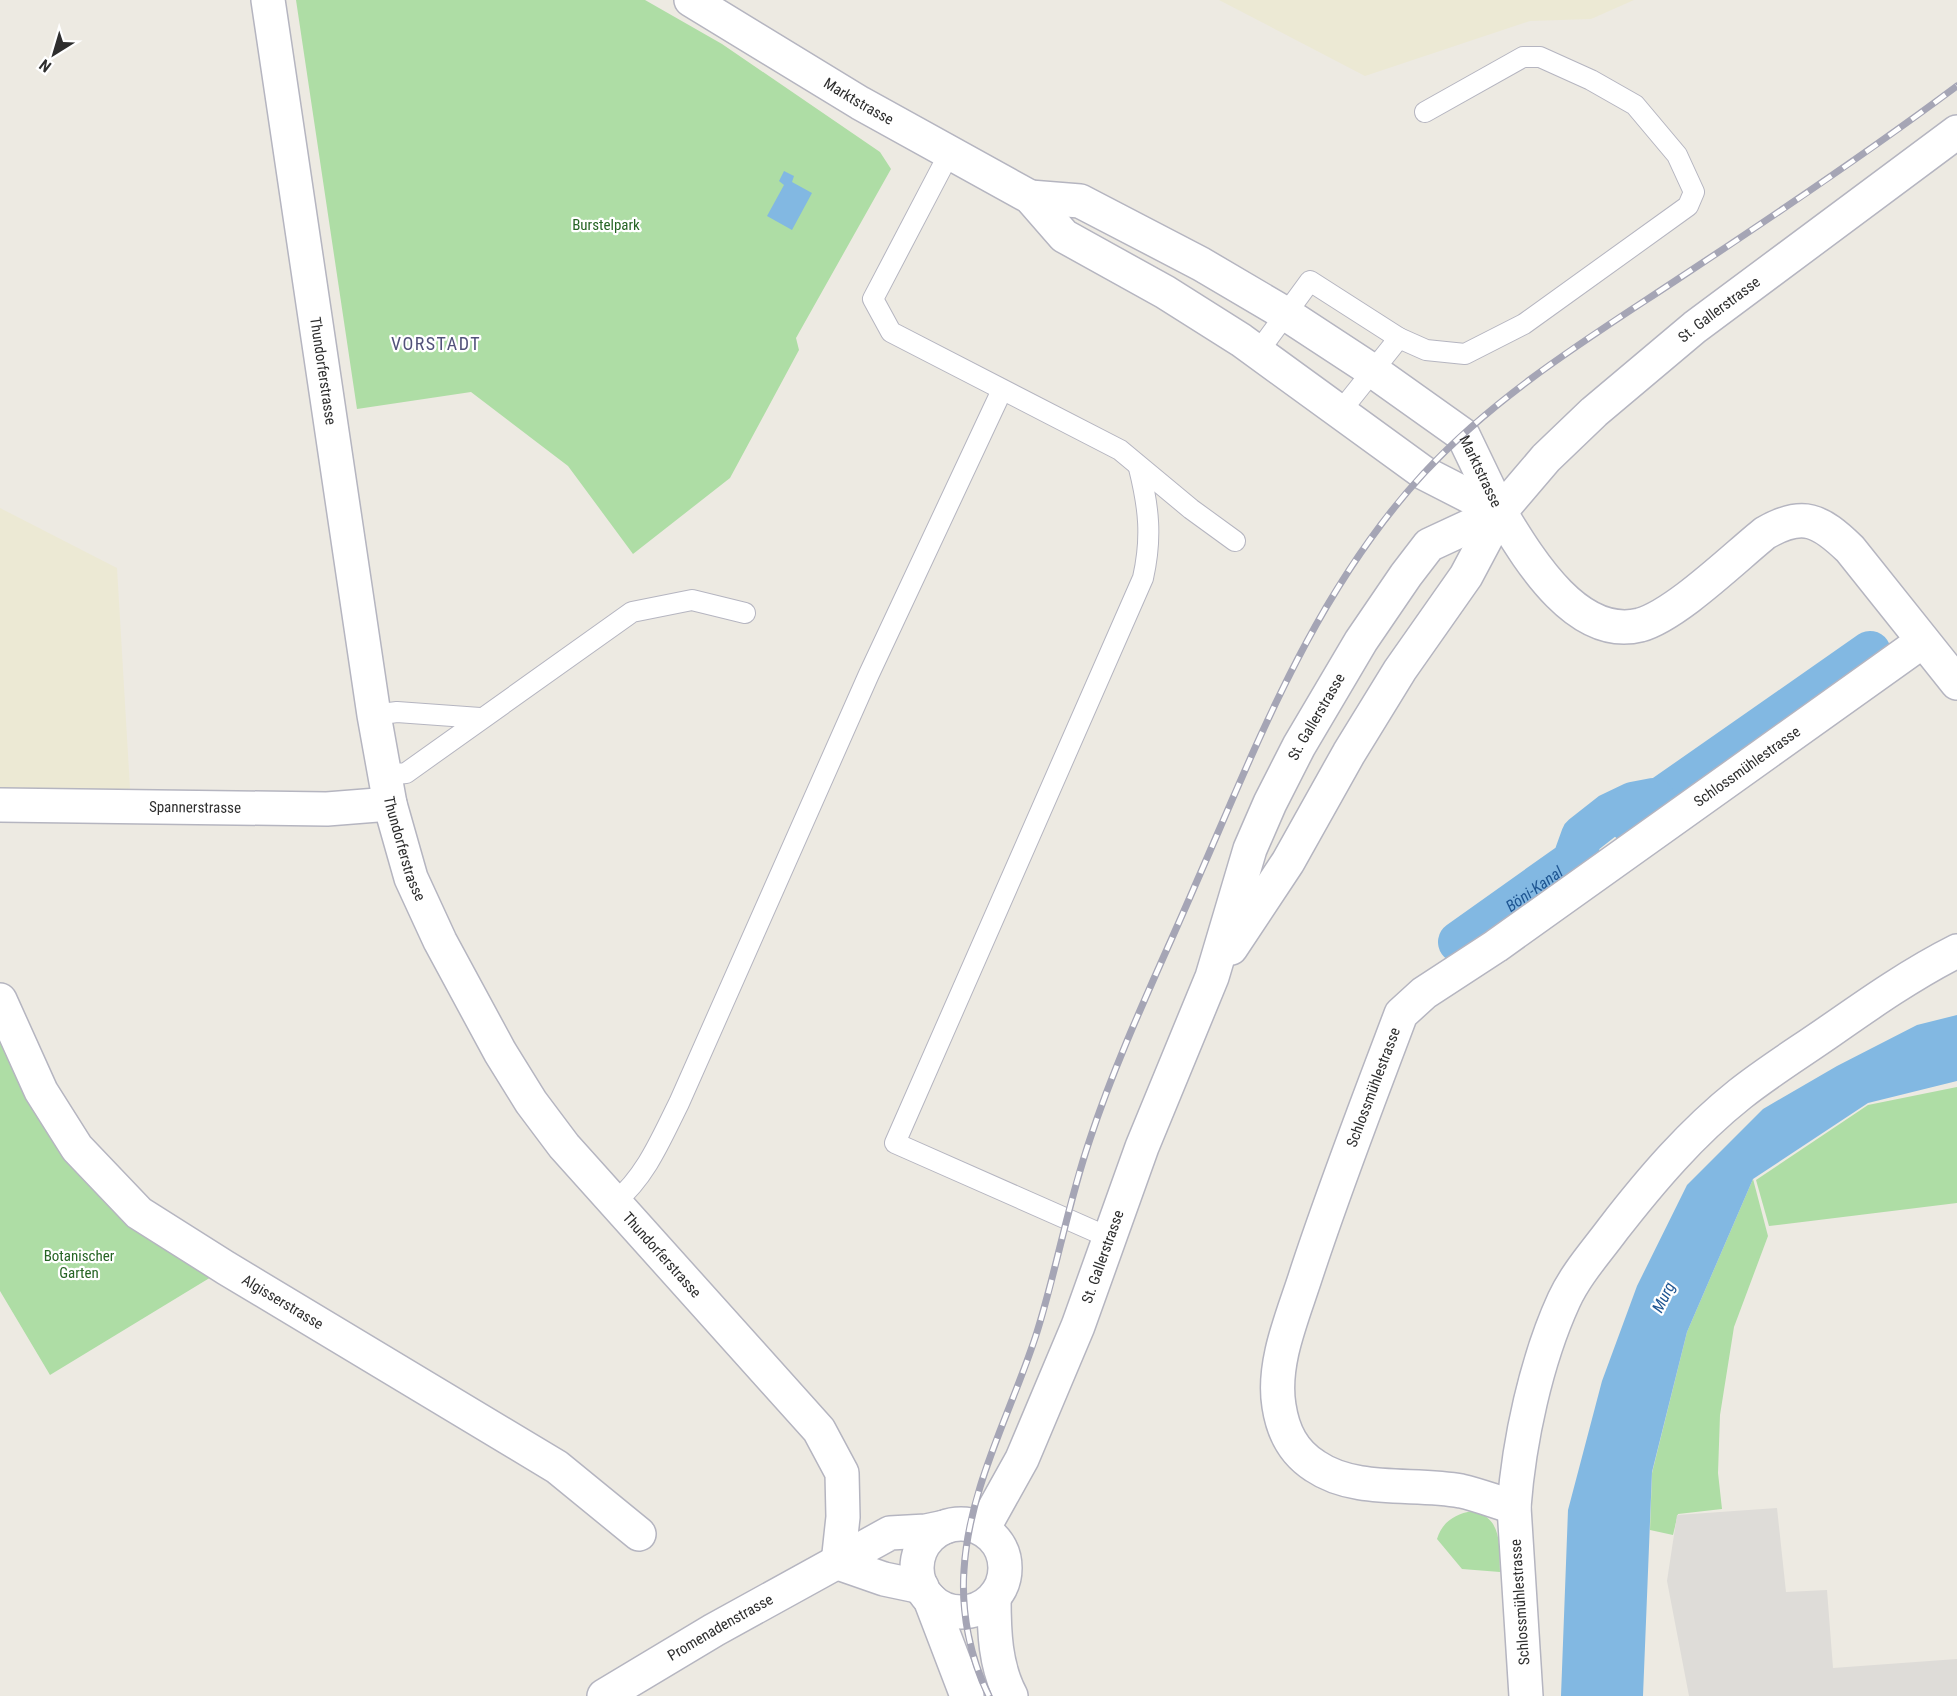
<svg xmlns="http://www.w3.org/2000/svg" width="1957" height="1696" viewBox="0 0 1957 1696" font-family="'Roboto Condensed',sans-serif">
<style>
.education{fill:#ece9d4}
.green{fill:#aedda5}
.plaza{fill:#dedcd8}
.water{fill:#82b8e2}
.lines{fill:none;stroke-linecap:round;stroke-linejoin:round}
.canal{stroke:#82b8e2;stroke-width:42}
.service-casing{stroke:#b5b5c0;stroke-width:22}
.minor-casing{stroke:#b5b5c0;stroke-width:36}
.tertiary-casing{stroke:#b5b5c0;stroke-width:36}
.secondary-casing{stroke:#b5b5c0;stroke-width:36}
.service{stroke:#fff;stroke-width:20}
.minor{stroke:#fff;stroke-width:33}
.tertiary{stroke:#fff;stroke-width:33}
.secondary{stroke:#fff;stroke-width:33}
.rail-casing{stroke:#a5a5b5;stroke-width:7}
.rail{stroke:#fff;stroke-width:4.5;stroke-dasharray:14;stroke-linecap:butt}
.labels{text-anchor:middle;stroke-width:4.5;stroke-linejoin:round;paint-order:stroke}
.street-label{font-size:15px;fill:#2e2e2e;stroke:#fff}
.park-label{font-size:15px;fill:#266424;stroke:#fff}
.water-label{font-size:16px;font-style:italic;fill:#1e5592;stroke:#fff}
.quarter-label{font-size:18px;letter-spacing:1.5px;fill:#52527a;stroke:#fff}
</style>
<rect width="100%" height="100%" fill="#edeae2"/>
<g class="education">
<polygon points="1219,0 1634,0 1591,19 1530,21 1365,76"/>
<polygon points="0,508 117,568 131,805 0,805"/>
</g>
<g class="green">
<polygon points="296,0 645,0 722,44 880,152 891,169 796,338 799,350 730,478 633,554 568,466 471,392 357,409"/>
<polygon points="0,1000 77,1148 226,1268 50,1375 0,1291"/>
<polygon points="1957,1087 1957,1203 1769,1226 1756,1180 1868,1105"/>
<polygon points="1753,1179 1768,1236 1734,1327 1720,1415 1718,1473 1722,1509 1678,1514 1673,1535 1650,1530 1652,1473 1687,1332"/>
<path d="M1472,1511C1503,1517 1499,1546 1500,1572L1462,1569L1437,1539C1442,1522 1455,1514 1472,1511Z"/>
</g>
<polygon class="plaza" points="1777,1508 1786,1592 1827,1590 1833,1668 1957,1659 1957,1696 1689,1696 1667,1581 1677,1515"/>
<g class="water">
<polygon points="784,171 794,176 792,182 812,193 792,230 767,216 784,185 779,181"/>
<polygon points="1957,1015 1957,1081 1868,1103 1753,1179 1687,1332 1652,1472 1643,1696 1561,1696 1568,1510 1602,1381 1637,1286 1687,1185 1763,1109 1837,1066 1917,1025"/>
</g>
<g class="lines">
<g class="canal">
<polyline points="1631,823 1661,798 1870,652"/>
<path id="s1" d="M1459,942L1573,861L1582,836L1610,814L1633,803L1654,799"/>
</g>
<defs>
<g id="service">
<polyline points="950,152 873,299 891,332 1120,450 1191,509 1235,541"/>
<polyline points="1399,338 1426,350 1465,354 1524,324 1688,206 1694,192 1677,155 1635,105 1591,80 1540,57 1523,57 1425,112"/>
<polyline points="1258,352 1310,281 1399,338 1340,412"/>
<polyline points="374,715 397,712 480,718"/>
<polyline points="386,775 406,773 632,612 692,600 745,613"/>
<path d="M615,1202C646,1176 661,1139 679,1103L869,674L1002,390"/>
<path d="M1110,1238L895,1143L1143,578C1152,538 1149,508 1139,468"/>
</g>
<g id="minor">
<path id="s2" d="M268,0L374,715L390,804L411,878L440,941L500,1052L531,1102L564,1146L819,1430L842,1473L843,1517L838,1563"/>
<path d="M1500,512C1527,556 1576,641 1640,625C1676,615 1734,558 1765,533C1803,511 1820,520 1850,549L1957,683"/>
<path id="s3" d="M0,805L327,809L390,804"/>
<path id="s4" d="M0,1000L41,1091L77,1148L139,1213L226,1268L557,1467L639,1534"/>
<path id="s5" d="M1514,1507C1496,1502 1479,1495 1461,1491C1415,1482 1356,1494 1315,1466C1293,1452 1283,1432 1279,1406C1272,1364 1292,1318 1305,1278C1334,1189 1368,1102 1401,1014L1424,993L1496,946L1923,641"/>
<path d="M1526,1696L1514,1507C1519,1441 1536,1361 1564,1300C1576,1274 1596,1252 1613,1229C1651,1180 1691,1133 1740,1094C1769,1071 1800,1052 1830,1031C1870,1003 1913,973 1957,951"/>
</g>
<g id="tertiary">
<path id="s6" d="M691,0L860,103L1030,197L1064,236L1165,292L1241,340L1424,473L1500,512"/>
<path id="s7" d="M1030,197L1080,201L1201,264L1286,314L1373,371L1463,435L1500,512"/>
</g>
<g id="secondary">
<path id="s8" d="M1231,948L1288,862L1349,753L1400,670L1466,576L1500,512L1546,458L1594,412L1695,327L1957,132"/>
<circle cx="961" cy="1568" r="44"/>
<path id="s9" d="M983,1529L1022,1459L1078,1326L1142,1147L1212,977L1250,849L1270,803L1299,746L1361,641L1406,575L1429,545L1500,512"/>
<polyline points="838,1563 884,1579 922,1587"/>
<path d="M994,1598C994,1631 995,1666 1011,1696"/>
<polyline points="930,1599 967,1696"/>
<path id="s10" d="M604,1696L714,1630L890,1533L926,1531L945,1527"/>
</g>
</defs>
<use href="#service" class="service-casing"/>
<use href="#minor" class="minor-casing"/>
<use href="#tertiary" class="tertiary-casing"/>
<use href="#secondary" class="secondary-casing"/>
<use href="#service" class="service"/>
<use href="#minor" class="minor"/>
<use href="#tertiary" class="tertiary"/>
<use href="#secondary" class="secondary"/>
<defs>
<path id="rail" d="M989,1696C970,1658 961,1612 964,1570C969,1486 1012,1411 1037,1332C1057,1268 1068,1203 1090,1139C1119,1051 1160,967 1197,881C1260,737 1316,590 1424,473C1497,394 1589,338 1678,279C1772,217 1866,154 1957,86"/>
</defs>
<use href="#rail" class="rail-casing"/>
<use href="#rail" class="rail"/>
</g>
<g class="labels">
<g class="street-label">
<text dy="5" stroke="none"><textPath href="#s6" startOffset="196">Marktstrasse</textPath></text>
<text dy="5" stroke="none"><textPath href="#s8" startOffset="812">St. Gallerstrasse</textPath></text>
<text dy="5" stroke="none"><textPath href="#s2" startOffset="375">Thundorferstrasse</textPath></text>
<text dy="5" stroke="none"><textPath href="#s7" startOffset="540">Marktstrasse</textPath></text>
<text dy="5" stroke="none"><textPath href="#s9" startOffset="880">St. Gallerstrasse</textPath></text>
<text dy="5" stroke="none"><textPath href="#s5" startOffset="1116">Schlossmühlestrasse</textPath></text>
<text dy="5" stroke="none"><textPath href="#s3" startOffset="195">Spannerstrasse</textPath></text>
<text dy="5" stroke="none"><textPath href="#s2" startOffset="860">Thundorferstrasse</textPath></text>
<text dy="5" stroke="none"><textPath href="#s5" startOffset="612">Schlossmühlestrasse</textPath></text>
<text dy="5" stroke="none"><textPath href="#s2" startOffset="1346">Thundorferstrasse</textPath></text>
<text dy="5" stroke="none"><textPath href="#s9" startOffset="298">St. Gallerstrasse</textPath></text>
<text dy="5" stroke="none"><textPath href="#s4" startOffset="426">Algisserstrasse</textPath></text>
<text transform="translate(1520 1602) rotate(-94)" y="5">Schlossmühlestrasse</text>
<text dy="5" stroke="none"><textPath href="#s10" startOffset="135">Promenadenstrasse</textPath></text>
</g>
<g class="park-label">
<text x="606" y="230">Burstelpark</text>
<text x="79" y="1261">Botanischer<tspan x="79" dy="17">Garten</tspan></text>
</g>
<g class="water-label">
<text dy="6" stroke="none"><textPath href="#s1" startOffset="92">Böni-Kanal</textPath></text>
<text transform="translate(1663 1297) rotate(-64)" y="6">Murg</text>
</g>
<g class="quarter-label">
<text x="436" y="350">VORSTADT</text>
</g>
</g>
<g transform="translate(54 54) rotate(217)" stroke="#ffffff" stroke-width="4.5" paint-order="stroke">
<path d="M0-4.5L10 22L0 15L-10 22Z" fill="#2e2e2e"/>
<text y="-9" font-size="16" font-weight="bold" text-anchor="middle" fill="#2e2e2e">N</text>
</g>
</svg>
